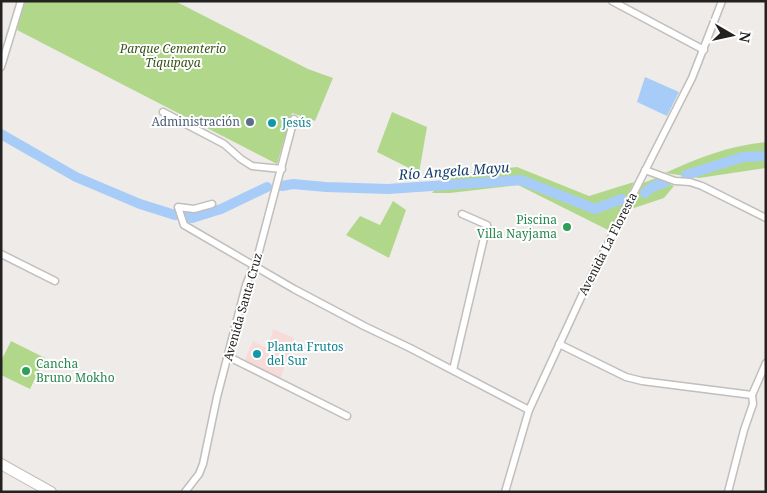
<svg xmlns="http://www.w3.org/2000/svg" width="767" height="493" viewBox="0 0 767 493" font-family="'Noto Serif',serif">
<style>
.industrial{fill:#f6dbd9}
.green{fill:#b1d88a}
.water{fill:#a8ccf8}
.lines{fill:none;stroke-linecap:round;stroke-linejoin:round}
.river{stroke:#a8ccf8;stroke-width:10}
.minor-casing{stroke:#c1bebb;stroke-width:9}
.primary-casing{stroke:#c1bebb;stroke-width:12}
.minor{stroke:#fff;stroke-width:6}
.primary{stroke:#fff;stroke-width:10}
.service-dot{fill:#5c6f8a;stroke:#fff;stroke-width:2}
.culture-dot{fill:#0f9aa8;stroke:#fff;stroke-width:2}
.leisure-dot{fill:#2e9e5b;stroke:#fff;stroke-width:2}
.labels{text-anchor:middle;stroke-width:4;stroke-linejoin:round;paint-order:stroke}
.park-label{font-size:12px;font-style:italic;fill:#385217;stroke:#fff}
.service-label{font-size:12px;fill:#4e5e75;stroke:#fff;text-anchor:end}
.culture-label{font-size:12px;fill:#0d838f;stroke:#fff;text-anchor:start}
.leisure-label{font-size:12px;fill:#27864d;stroke:#fff;text-anchor:end}
.street-label{font-size:12px;fill:#232220;stroke:#fff}
.water-label{font-size:14px;font-style:italic;fill:#163e6c;stroke:#fff}
</style>
<rect width="100%" height="100%" fill="#efebe8"/>
<polygon class="industrial" points="273,329 294,338 280,380 244,362 253,341 268,349"/>
<g class="green">
<polygon points="24,1 175,1 308,69 333,78 315,121 292,113 277,164 17,30"/>
<polygon points="392,112 427,127 419,173 377,152"/>
<path d="M766,142V168L699,178L665,173C697,158 731,145 766,142Z"/>
<polygon points="517,167 589,196 634,182 610,231 518,185 450,193 432,193 447,175"/>
<polygon points="656,178 674,186 664,198 631,209 643,183"/>
<polygon points="393,201 406,210 389,258 346,235 360,216 380,225"/>
<polygon points="11,341 45,358 30,389 1,375 1,361"/>
</g>
<polygon class="water" points="645,77 679,92 667,116 637,102"/>
<g class="lines">
<g class="river">
<polyline points="1,134 76,177 140,204 175,215"/>
<polyline points="686,175 743,157 766,156"/>
<polyline points="282,186 293,184 326,187 388,189 521,180 595,209 622,199"/>
<polyline points="645,193 652,187 666,182"/>
<polyline points="187,217 192,218 221,209 267,187"/>
</g>
<defs>
<g id="minor">
<polyline points="612,1 704,50"/>
<polyline points="1,67 21,1"/>
<polyline points="163,112 224,144 241,159 252,166 282,169"/>
<polyline points="645,170 675,181 690,182 702,186 766,218"/>
<polyline points="212,204 194,209 178,207 184,225 294,289 364,326 410,348 529,410"/>
<polyline points="1,254 55,281"/>
<polyline points="559,344 626,377 642,381 752,395"/>
<polyline points="229,357 347,416"/>
<polyline points="453,370 487,225 462,214"/>
<polyline points="185,492 199,474 203,464 217,397 246,285 258,255 294,119"/>
<polyline points="505,492 529,410 584,291 692,78 722,1"/>
<polyline points="728,492 744,430 753,404 752,395 766,363"/>
</g>
<polyline id="primary" points="1,464 51,492"/>
</defs>
<use href="#minor" class="minor-casing"/>
<use href="#primary" class="primary-casing"/>
<use href="#minor" class="minor"/>
<use href="#primary" class="primary"/>
</g>
<circle class="service-dot" cx="250" cy="122" r="5"/>
<g class="culture-dot">
<circle cx="272" cy="123" r="5"/>
<circle cx="257" cy="354" r="5"/>
</g>
<g class="leisure-dot">
<circle cx="567" cy="227" r="5"/>
<circle cx="26" cy="371" r="5"/>
</g>
<g class="labels">
<g class="park-label">
<text x="173" y="53">Parque Cementerio<tspan x="173" dy="14">Tiquipaya</tspan></text>
</g>
<g class="service-label">
<text x="240" y="126">Administración</text>
</g>
<g class="culture-label">
<text x="282" y="127">Jesús</text>
<text x="267" y="351">Planta Frutos<tspan x="267" dy="14">del Sur</tspan></text>
</g>
<g class="leisure-label">
<text x="557" y="224">Piscina<tspan x="557" dy="14">Villa Nayjama</tspan></text>
<text x="36" y="368" text-anchor="start">Cancha<tspan x="36" dy="14">Bruno Mokho</tspan></text>
</g>
<g class="street-label">
<text transform="translate(608 244) rotate(-63)" y="4">Avenida La Floresta</text>
<text transform="translate(243 307) rotate(-74)" y="4">Avenida Santa Cruz</text>
</g>
<g class="water-label">
<text transform="translate(454 171) rotate(-4)" y="5">Río Angela Mayu</text>
</g>
</g>
<rect width="767" height="493" fill="none" stroke="#232220" stroke-width="5"/>
<g transform="translate(732 35) rotate(99)" stroke="#ffffff" stroke-width="4" paint-order="stroke">
<path d="M0-4L9 19L0 12L-9 19Z" fill="#232220"/>
<text y="-8" font-size="14" font-weight="bold" text-anchor="middle" fill="#232220">N</text>
</g>
</svg>
